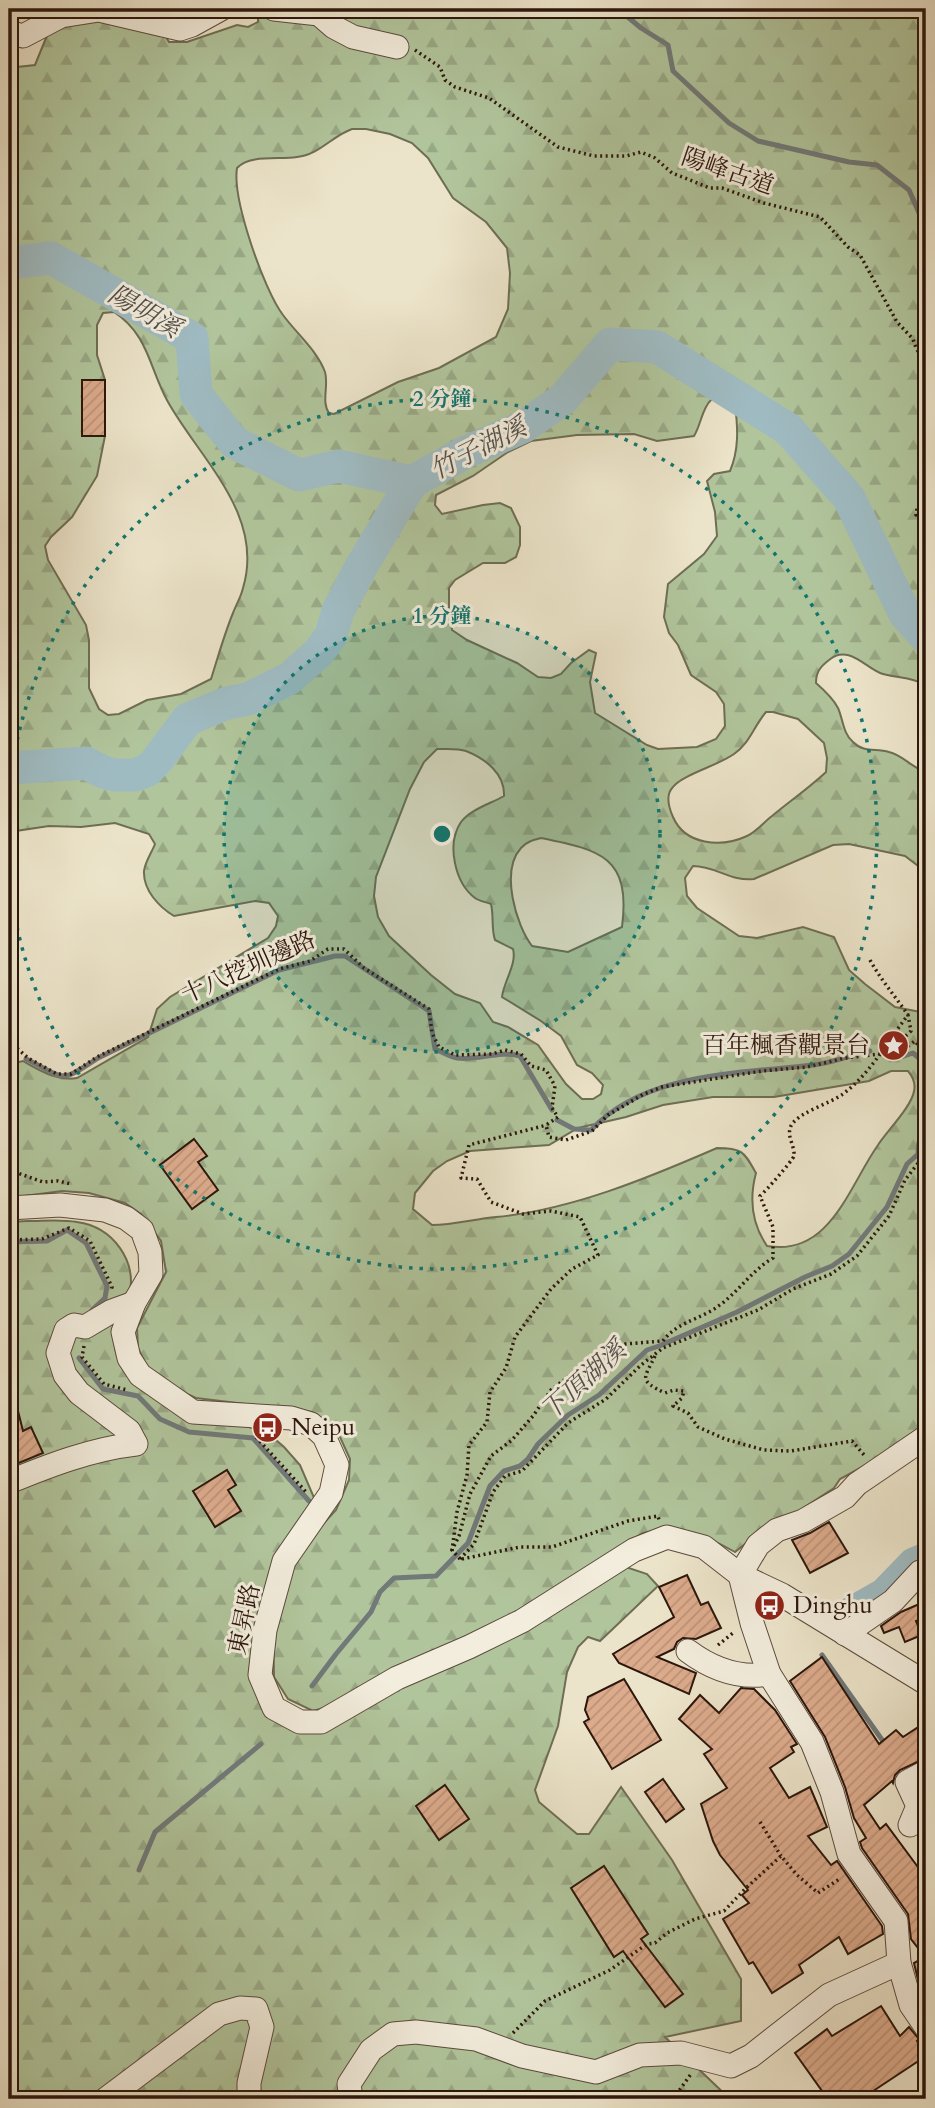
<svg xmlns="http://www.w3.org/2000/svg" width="935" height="2108" viewBox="0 0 935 2108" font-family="Cardo,'Noto Serif TC',serif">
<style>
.forest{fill:url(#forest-firs);stroke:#6e6e54;stroke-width:2;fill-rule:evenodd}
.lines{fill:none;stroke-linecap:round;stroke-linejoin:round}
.stream{stroke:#717979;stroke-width:5}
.river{stroke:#9fbbc2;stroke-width:33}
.building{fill:url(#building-hatch);stroke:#2c160c;stroke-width:2}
.minor-casing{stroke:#5c4a3c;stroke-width:25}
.path{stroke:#2c160c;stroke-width:3.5;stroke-dasharray:2 3.5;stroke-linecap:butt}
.minor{stroke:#f3eddd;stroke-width:23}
.ring{fill:none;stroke:#0f766e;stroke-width:3.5;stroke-dasharray:3.5 7}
.labels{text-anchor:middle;stroke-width:6;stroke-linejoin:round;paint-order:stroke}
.street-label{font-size:24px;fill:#2c160c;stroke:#f3eddd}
.poi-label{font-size:24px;fill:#2c160c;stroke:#f3eddd;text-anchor:start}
.water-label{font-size:26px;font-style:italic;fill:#54504c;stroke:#f3eddd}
.centre{fill:#0f766e;stroke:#f3eddd;stroke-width:3.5}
.ring-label{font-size:21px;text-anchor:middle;font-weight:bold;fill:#0f766e;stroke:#f3eddd;stroke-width:6;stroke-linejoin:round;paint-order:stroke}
</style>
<defs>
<pattern id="forest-firs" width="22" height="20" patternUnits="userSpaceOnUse" patternTransform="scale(1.75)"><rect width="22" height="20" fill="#b1c59c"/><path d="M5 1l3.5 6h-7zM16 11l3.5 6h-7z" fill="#98a885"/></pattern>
<pattern id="building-hatch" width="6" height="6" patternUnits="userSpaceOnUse" patternTransform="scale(1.75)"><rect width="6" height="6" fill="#dcab8c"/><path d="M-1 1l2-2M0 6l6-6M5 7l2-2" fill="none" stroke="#bd9278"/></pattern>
</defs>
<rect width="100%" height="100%" fill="#ece4ca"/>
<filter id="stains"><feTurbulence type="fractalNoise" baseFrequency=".00286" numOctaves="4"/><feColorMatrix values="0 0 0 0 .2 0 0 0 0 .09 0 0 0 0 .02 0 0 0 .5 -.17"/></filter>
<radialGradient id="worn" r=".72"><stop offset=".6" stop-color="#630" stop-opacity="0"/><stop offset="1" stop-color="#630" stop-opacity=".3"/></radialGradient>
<g class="forest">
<path d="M258,9H926V685C908,676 901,679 883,674C867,670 849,643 829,660C820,667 816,672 816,683C824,690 833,698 838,708C843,719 843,734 853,742C864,753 875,748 889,752C903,755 912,768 926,772V872L905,856L849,844L833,845L754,879C731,882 716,866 693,866L685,878L687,896L697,908L739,936L757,938L803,927L834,937L849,970L865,984L895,1007L926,1013V1426L875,1460L840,1479L834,1488L780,1523L764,1529L735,1552C705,1535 678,1523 643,1533L497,1624L327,1707L313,1711L288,1699L274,1677L273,1619L298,1551L336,1510L349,1480L350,1459L340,1437L326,1421L312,1412L196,1398L161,1382L148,1369L138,1348L137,1328L166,1272L161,1241L141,1214L125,1203L89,1193L62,1191L9,1198V1080L14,1063L23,1061C41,1071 56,1081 77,1078L148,1037L157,1009L170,997L268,938L276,926L278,916L269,903L255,901L174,916C159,907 143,890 144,871C145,862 152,852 155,844L149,834L115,823L81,827L49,826L9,832V63L17,67L35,65L48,33L84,18L163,32L169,42H187L237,25L248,27L258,22ZM352,129H366L390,134L412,143L428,158L453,198L486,222L507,248L510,273L508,309L496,337L439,368L398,382L334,414L329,413C321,402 329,385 325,372C317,350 296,333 283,315C264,290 232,199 237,168C250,154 279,160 297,157C319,155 332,136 352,129ZM114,312C149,335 149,368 168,402C200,459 265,515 243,588C241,597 236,605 233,613C224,635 218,657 211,679L181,694L147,700L119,714L108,715L99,709L89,688V640L86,625L48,560L45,546L51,537L72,517L97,476L105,436V380L97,355V325L103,313ZM711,400H724L735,405C738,428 739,450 730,471L714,474L707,481L715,512L717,536L704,554L668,584L664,617L669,633L678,645L691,675L716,692L724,704L725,726L716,739L697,747L658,749L647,745L595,713L590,682L596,653L589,650L571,663L561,674L551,678L538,677L517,663L467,640L452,630L449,612V588L455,580L483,563H505L516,557L520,545V527L511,508L500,503L483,505L442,514L435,505L436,495L473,476L508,452L531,441L577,435L634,434L657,441L694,436C701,425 702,408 711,400ZM766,712H773L798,719L824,743L827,758L826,772C809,788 790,801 772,816C764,822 756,832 747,836C721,848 685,845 673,817C669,808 665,795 673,787C682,775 719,765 734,754C750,743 754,726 766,712ZM437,749C446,749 458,748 466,751C486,759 505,774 504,796C490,804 471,809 461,822C446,844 455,883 475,898C479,901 486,902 491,904C494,917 491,928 495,940L513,949C517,964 504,981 502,997L541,1021L561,1036L577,1065L592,1073L603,1085L601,1094L593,1099H582L566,1084L538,1045L508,1027L493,1022L480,1003L455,994L431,975L389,936L378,917L374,896L376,877L410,789L424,762ZM541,838C601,850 631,857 622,927L568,952L532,946C516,925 500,871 521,848C526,842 533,840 541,838ZM891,1071H908C913,1077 916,1083 914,1091C912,1106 887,1131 878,1145C849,1186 830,1257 767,1246C752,1224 749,1199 756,1173C744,1152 743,1148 717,1148C648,1178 571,1210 496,1217C474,1219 454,1225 432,1225L413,1209L415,1193L433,1171L447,1161L470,1151L549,1145L578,1128L626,1117L663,1105L713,1097H774L869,1081Z"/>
<path d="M28,1221C44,1221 61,1219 77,1222C113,1227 138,1261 129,1297C122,1327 104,1337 123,1368L243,1425L269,1434L284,1447L300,1465L315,1500L256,1657L290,1726L623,1566L647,1574L658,1586L600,1641L588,1637L578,1647L567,1672L558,1726L535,1790L539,1802L577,1834H589L621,1787L672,1860L741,1979V2021L665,2037L730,2099H9V1222Z"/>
</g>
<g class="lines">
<g class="stream">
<polyline points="618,9 641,28 668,45 673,71 729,123 758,141 849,162 877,165 909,190 926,229"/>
<polyline points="890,1049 898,1058 913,1053 926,1064"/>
<path d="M26,1059C65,1078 58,1085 98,1058L279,970L335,956H345L429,1011L435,1049C442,1052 450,1057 457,1058C478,1061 499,1050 520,1056L552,1110"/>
<path d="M557,1120L574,1129L591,1130C645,1072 738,1074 813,1065C832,1063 851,1055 870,1051"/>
<path d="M926,1128C919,1135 916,1151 920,1160H926"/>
<polyline points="9,1242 47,1241 67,1230 86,1243 107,1286 105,1298 92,1310"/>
<polyline points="79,1358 103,1389 138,1396 160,1419 189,1432 253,1438 309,1501"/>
<polyline points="822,1655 885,1744"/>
<polyline points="312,1686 336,1654 371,1612 380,1592 394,1578 436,1576 468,1543 490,1486 504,1471 520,1466 528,1459 538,1444 568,1415 599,1395 647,1350 659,1346 737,1312 805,1277 832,1266 849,1254 887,1207 907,1164 926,1147"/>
<polyline points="921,1832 926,1842"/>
<polyline points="139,1870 155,1832 261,1744"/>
</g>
<g class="river">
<polyline points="9,263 51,258 192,338 196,394 217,421 235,443 299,475 339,466 412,482"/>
<polyline points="9,768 86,763 103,772 115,775 135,775 148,770 158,759 188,719 227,703 248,699 290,678 318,653 331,636 338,611 361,567 412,482 464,453 523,427 562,400 610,344 657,347 788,429 849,498 905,614 926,637"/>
<polyline points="850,1614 885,1594 914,1564 926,1559"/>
</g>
</g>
<g class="building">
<rect x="82" y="380" width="23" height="56"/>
<polygon points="194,1139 207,1156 198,1162 218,1190 192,1209 160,1165"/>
<polygon points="14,1395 23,1431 31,1427 43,1453 9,1467 9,1396"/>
<polygon points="227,1470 236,1485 228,1490 241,1511 215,1527 193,1491"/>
<polygon points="829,1522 848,1553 810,1573 792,1540 810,1533"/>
<polygon points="687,1575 701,1605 708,1602 721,1628 696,1639 683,1638 677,1642 674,1649 657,1657 696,1673 689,1694 619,1663 613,1654 674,1617 659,1587"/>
<polygon points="926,1601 926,1617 916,1621 922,1635 905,1642 899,1627 884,1633 881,1626 901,1612"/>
<polygon points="822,1657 879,1744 896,1730 903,1737 920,1726 926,1735 926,1758 900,1770 895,1775 893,1783 892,1781 864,1805 880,1829 886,1824 926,1878 926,1994 918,1980 914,1963 925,1957 911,1939 908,1914 862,1848 860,1842 866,1838 854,1818 845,1787 825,1737 790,1681"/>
<polygon points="624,1679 661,1740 612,1769 584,1722 589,1719 585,1710 588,1697"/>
<polygon points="741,1688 754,1689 775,1710 797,1744 791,1747 794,1752 770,1768 789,1798 810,1787 827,1827 808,1836 831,1865 837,1861 882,1926 883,1934 848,1954 839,1937 799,1965 803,1973 772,1993 753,1962 749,1964 723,1919 749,1903 742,1895 748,1890 720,1855 713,1841 701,1804 727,1788 704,1754 712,1749 679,1719 700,1695 719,1713"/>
<polygon points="663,1779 684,1809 666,1822 645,1792"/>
<polygon points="445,1785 469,1819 439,1840 416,1806"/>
<polygon points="604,1866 648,1934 641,1939 683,1994 665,2007 623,1951 614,1957 571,1888"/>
<polygon points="881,2006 900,2036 909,2027 919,2039 917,2041 926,2056 861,2099 810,2099 822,2091 795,2053 827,2029 832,2036"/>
</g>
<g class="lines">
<defs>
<g id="minor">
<polyline points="274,9 319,14 334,27 353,37 397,47"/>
<polyline points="9,32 23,36 61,16 99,10 180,29 192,25 221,9"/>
<polyline points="9,1208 60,1205 105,1210 126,1218 142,1230 150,1252 151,1274 134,1303 123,1332 129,1358 140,1375 193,1412 291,1418 311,1424 324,1436 337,1465 331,1493 284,1561 265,1630 260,1675 274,1708 300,1722 321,1722 397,1678 469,1647 522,1621 634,1550 667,1537 704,1547 740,1575 782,1595 926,1683"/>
<polyline points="926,1437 857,1484 845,1497 803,1521 777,1530 758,1545 740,1575 752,1623 769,1674 812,1742 832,1792 849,1854 896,1921 899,1963 911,2005 926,2027"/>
<path d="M9,1482C50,1465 92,1449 136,1444L129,1431L79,1393L65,1375L58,1353L66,1330L74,1325L85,1327L112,1311L134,1303"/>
<polyline points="845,1634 893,1601 920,1572 926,1572"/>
<path d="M688,1651C712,1669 739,1679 769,1674"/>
<polyline points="910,1825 918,1806 907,1782 926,1772"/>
<polyline points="106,2099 219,2014 240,2008 256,2009 262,2027 249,2083 249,2099"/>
<polyline points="351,2099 349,2084 371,2050 393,2034 416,2032 476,2039 522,2056 596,2072 640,2055 681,2053 731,2066 751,2056 829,1995 899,1963"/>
</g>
</defs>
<use href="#minor" class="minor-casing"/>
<g class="path">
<polyline points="415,50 440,67 445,80 455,87 489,98 558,147 594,156 626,156 641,152 655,158 672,173 710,188 722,188 764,203 820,217 848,247 860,255 897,322 913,339 916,348 926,364"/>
<polyline points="926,503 917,508 916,515 926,519"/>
<path d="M870,960C881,980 895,996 908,1015"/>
<polyline points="9,1041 28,1058 57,1074 71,1074 97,1057 279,969 310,961 328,949 344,949 364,968 429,1009 432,1033 439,1047 455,1055 492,1054 505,1050 521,1054 531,1066 546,1070 555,1086 552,1108 558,1117 546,1125 549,1137 566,1140 592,1131 608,1115 644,1094 662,1087 762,1071 807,1067 845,1058 880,1054"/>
<polyline points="926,1132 923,1145 926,1152"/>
<polyline points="9,1170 43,1182 58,1181 71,1184"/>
<polyline points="9,1240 42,1239 69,1228 90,1241 112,1287 111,1290"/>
<path d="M663,1341C675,1325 692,1321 709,1312C735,1298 749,1272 773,1258V1227L760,1196C765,1192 793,1160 794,1156C795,1145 785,1135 792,1124C802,1111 829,1104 843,1094C871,1073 887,1042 908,1015L911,1031L893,1048L899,1053L915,1041L926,1055"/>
<polyline points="84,1346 82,1357 104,1384 127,1390"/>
<path d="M655,1356C644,1379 638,1380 665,1393L674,1390L684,1391L682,1398L673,1406L688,1413L698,1427L725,1439L764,1450L791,1451L852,1441L865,1456"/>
<polyline points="256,1437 307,1493"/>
<polyline points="452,1551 457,1512 467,1475 469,1445 487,1422 490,1392 506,1368 515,1337 551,1289 572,1269 598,1255 580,1217 551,1211 523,1214 491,1202 477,1179 461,1178 469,1145 547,1125"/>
<polyline points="460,1559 474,1544 493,1492 505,1476 522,1471 568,1423 606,1399 641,1365 663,1348 758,1310 793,1289 831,1274 857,1256 889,1216 905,1180 926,1153"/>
<polyline points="460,1559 452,1550 459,1536 470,1494 491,1456 512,1440 533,1416 551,1390 585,1364 625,1344 662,1341"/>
<polyline points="462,1559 520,1547 552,1547 628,1521 658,1516 659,1520"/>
<polyline points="718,1645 733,1633"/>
<polyline points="760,1822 781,1856"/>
<polyline points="513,2033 545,2001 610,1970 647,1944 655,1943 667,1933 695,1919 724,1911 746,1888 781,1856 797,1875 818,1893 841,1878"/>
<polyline points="673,2099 691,2074"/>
</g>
<use href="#minor" class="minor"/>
</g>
<circle cx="442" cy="834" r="218" fill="#0f766e" fill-opacity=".12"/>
<g class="ring">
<circle cx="442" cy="834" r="218"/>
<path d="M9 792A435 435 0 1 1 9 876"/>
</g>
<defs>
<symbol id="sight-disc" viewBox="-11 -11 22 22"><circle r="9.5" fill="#8f2418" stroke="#f3eddd"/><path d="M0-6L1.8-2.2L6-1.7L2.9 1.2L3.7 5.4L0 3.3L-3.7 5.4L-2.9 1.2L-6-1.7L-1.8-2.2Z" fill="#fff"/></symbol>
<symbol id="bus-disc" viewBox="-11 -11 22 22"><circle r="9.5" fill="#8f2418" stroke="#f3eddd"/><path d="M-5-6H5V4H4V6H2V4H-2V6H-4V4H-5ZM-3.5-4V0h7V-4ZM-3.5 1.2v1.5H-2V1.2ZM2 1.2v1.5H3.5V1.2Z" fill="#fff"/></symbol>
</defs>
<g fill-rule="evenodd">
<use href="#sight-disc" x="876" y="1028" width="35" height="35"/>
<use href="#bus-disc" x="250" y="1410" width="35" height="35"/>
<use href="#bus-disc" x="752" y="1588" width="35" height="35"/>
</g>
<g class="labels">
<g class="street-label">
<text transform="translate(728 171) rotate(19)" y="8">陽峰古道</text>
<text transform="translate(248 967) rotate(-24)" y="8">十八挖圳邊路</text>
<text transform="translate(244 1619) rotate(-78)" y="8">東昇路</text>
</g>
<g class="poi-label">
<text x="870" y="1053" text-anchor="end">百年楓香觀景台</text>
<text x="291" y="1435">Neipu</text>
<text x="793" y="1613">Dinghu</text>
</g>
<g class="water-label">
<text transform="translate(145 311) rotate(30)" y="9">陽明溪</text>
<text transform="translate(478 448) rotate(-27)" y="9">竹子湖溪</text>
<text transform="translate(583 1380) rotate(-42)" y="9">下頂湖溪</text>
</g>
</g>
<circle cx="442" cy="834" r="10" class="centre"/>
<g class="ring-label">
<text x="442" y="406">2 分鐘</text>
<text x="442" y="623">1 分鐘</text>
</g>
<rect width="935" height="2108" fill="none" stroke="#ece4ca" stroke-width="35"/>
<rect x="10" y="10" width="914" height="2087" fill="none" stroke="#2c160c" stroke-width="3.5"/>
<rect x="18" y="18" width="900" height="2073" fill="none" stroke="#2c160c" stroke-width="2"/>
<rect width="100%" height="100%" filter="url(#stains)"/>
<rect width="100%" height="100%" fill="url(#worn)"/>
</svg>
